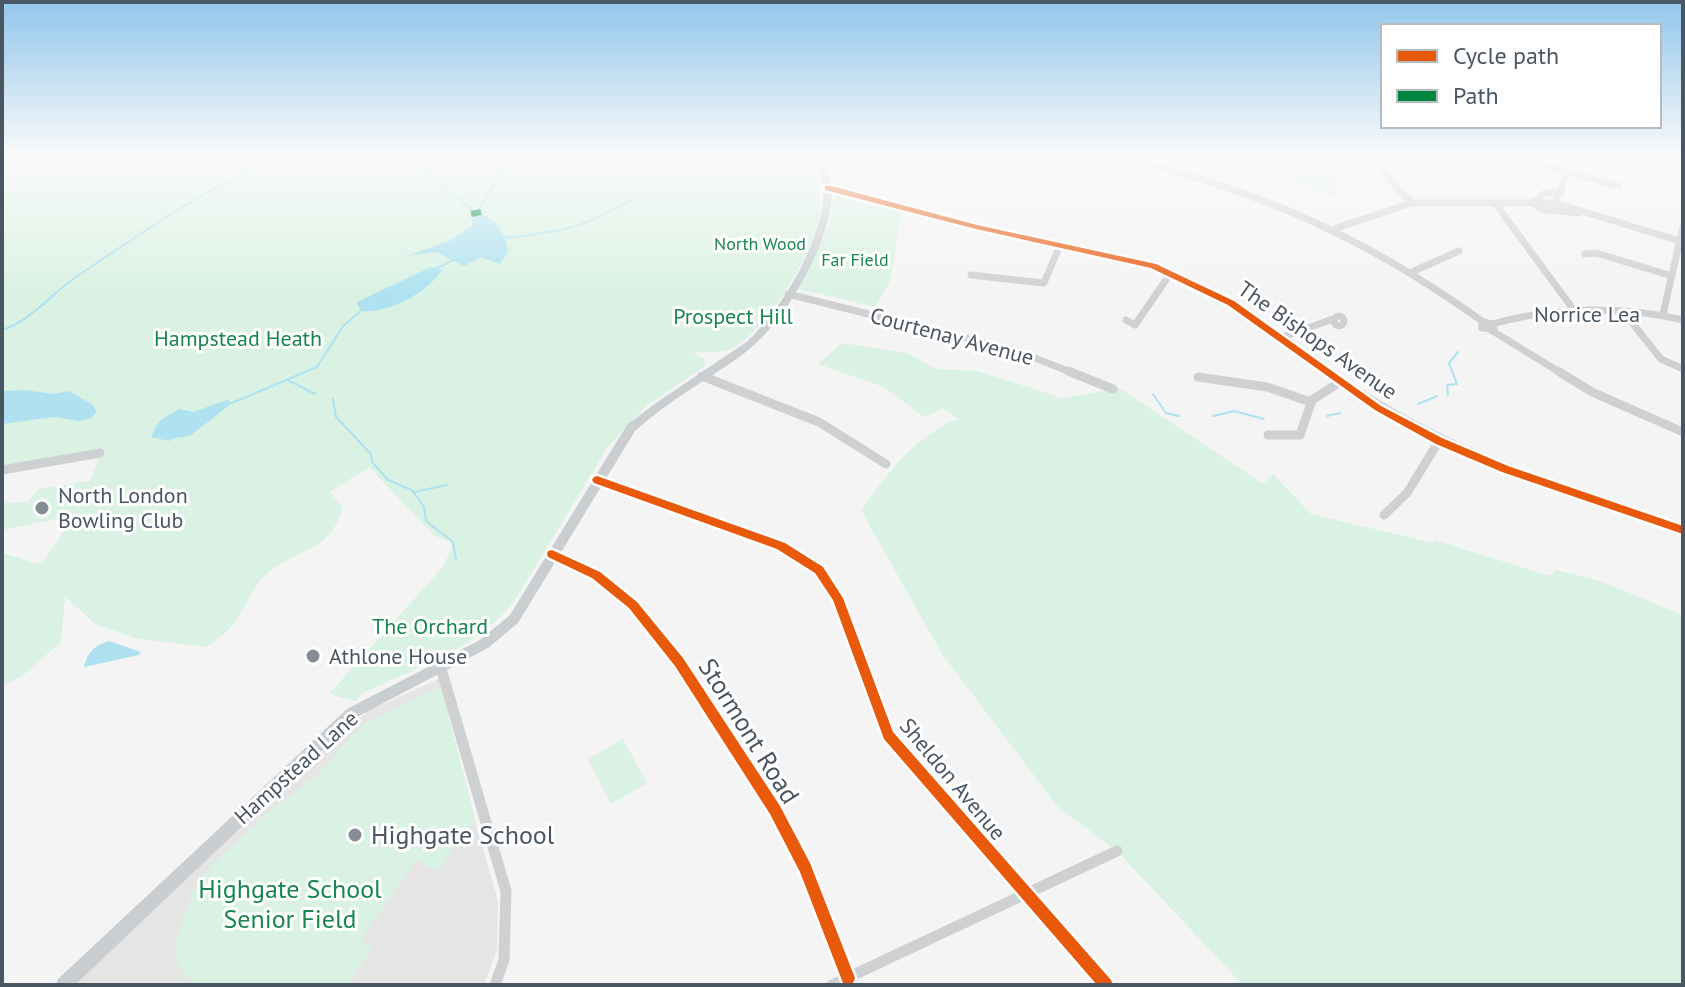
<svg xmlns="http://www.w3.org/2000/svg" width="1685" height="987" viewBox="0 0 1685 987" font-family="'PT Sans',sans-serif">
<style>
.education{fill:#e6e5e6}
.green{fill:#d9f2e3}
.water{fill:#aee2f0}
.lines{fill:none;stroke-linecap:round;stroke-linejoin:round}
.stream{stroke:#aee2f0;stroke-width:2}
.minor-far2{stroke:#ced0d2;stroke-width:7}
.minor-far1{stroke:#ced0d2;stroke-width:9}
.minor{stroke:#ced0d2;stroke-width:11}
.major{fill:#caced1;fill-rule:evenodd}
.quiet{stroke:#00873e;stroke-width:6;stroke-dasharray:13 6;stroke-linecap:butt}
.cycleway-casing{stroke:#fff;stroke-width:5}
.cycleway{fill:#e8590c;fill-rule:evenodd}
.poi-dot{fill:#868d94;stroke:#fff;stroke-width:3}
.labels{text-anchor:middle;stroke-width:6;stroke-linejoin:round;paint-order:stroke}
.far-park-label{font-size:18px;fill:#17864f;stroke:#fff}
.street-label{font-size:22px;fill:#4a5661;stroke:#fff}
.park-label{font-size:22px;fill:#17864f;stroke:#fff}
.poi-label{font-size:22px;fill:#4a5661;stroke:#fff;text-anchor:start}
.near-street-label{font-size:26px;fill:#4a5661;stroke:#fff}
.near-poi-label{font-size:26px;fill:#4a5661;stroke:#fff;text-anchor:start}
.near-park-label{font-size:26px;fill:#17864f;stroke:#fff}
</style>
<rect width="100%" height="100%" fill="#f4f4f4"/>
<polygon class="education" points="439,679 454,747 498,901 497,950 484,985 73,985 336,735 370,710"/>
<g class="green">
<path d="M2,158H808C816,176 822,192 820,212C814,253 767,331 729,350C722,353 702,352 693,353L704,359L705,366L647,405L607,448L515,600C480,647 414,669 363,693L355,701L329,694L442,568L452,548L450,541L435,536L369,467L330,492L343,508C328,555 298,546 266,575C251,588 246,607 235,622C229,632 216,639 207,647L138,639L95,624L65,596L61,642L21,677L2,685V553L39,564C59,546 60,530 77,515L2,530V503L28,502L38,489L90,481L100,454L2,470Z"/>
<polygon points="1229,158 1338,158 1335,196"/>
<polygon points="834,194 902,210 890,281 875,307 799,289 830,224"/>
<path d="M842,343L907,353L936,369L977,371L1059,397L1045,401L1119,388L1263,484L1273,474L1311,514L1433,543L1434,540L1550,576L1556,570L1600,581L1683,615V985H1243L1117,851L1058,807L942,654L861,510C887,474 917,434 958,419L943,408L924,417L884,387L818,364Z"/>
<polygon points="441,687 475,819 438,871 416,860 361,940 373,947 348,985 195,985 176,962 175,942 193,892 213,864 266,814 315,777 363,724"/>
<polygon points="623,739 647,783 611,804 588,759"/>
</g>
<g class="water">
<path d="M477,211C493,218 506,232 508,251L500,264L480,257L464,266L436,252L406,256L449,241L472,226V212Z"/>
<path d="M431,267L442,270C428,292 388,314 361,311L357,303L361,300Z"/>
<polygon points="24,390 54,394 68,391 92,404 97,412 91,418 79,421 54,417 2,424 2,391"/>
<path d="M227,400L232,403C218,414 206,424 192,434C185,439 177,435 169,441L151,437L159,421L179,409L193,412Z"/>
<path d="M109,641L141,652L139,655L84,667C88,651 94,646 109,641Z"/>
</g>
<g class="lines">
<g class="stream">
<polyline points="432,158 430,175 474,211"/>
<polyline points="477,212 497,180 504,158"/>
<path d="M503,238C563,232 581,229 634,198"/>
<polyline points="437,268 453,260"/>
<path d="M2,330C31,321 51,294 76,277C141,233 204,189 276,158"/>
<polyline points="288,380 315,394"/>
<polyline points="1153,394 1166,413 1179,416"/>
<polyline points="1448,395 1447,385 1457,384 1449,363 1458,352"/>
<polyline points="333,399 336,417 370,453 373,463 388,480 412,490 424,507 426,521 453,542 456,560"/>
<polyline points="232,403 317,367 343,326 362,310"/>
<polyline points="1418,404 1437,396"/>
<polyline points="1213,416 1234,411 1264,419"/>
<polyline points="1327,416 1340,413"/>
<polyline points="414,492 447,485"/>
</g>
<g class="minor-far2">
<path d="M1127,158C1265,193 1366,238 1482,321"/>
<polyline points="1379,158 1390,180 1412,203"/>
<polyline points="1518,158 1618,186 1608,183"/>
<polyline points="1461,164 1466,158"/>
<polyline points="828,188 976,227 1153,266 1231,303 1329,373"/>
<polyline points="1561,192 1545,193 1532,203 1545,210 1578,213"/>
<polyline points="1495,203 1576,313"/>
<polyline points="1555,203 1680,241"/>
<polyline points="1336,228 1412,203 1555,203 1573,158"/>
<polyline points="1585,254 1596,253 1672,276"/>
<polyline points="1414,271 1459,251"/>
<polyline points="971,275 1044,283 1060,245"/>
<polyline points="788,294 1017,351 1073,373"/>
<polyline points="1625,314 1661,359 1683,369"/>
<polyline points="1663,314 1683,227"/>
<circle cx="1339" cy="321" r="5"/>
<polyline points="1126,320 1135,325 1170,274"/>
<polygon points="1482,321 1491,324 1494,329 1482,328"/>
<path d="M1492,324C1553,307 1622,305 1683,320"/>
<polyline points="1491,330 1561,373"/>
<polyline points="1280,338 1333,319"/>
</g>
<g class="minor-far1">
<polyline points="1068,371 1113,389"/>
<path d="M1327,371C1441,453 1552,485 1683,530"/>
<polyline points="1558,371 1592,392 1683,432"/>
<polyline points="702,376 819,422 886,464"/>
<polyline points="1198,377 1267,387 1311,402"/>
<polyline points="1268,435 1300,435 1312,400 1340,382"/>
<polyline points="2,470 100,453"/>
<path d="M597,480C644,497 792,540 820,572C838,593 846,619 855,645"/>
<polyline points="1384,515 1407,493 1439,441"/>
<path d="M552,554C603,578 629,600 665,645"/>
</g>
<g class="minor">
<polyline points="663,643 775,810 805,868 848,978"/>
<polyline points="854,643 888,735 1106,985"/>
<polyline points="440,665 506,891 504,960 495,985"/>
<polyline points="832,985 1117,851"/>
</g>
<path class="major" d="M811,158H819C824,168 832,180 832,192C832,239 789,314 755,344C739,359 718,371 700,383C677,398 655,413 635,431L518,623L488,648L357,717L75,985H56L58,979L347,709L480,640L510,615L627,425L656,403L748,341C782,307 807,264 820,218C822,208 825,197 823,187C822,177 816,167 811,158Z"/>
<polyline class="quiet" points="471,214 481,212"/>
<defs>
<g id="cycleway">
<polygon points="825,186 831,186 977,225 1156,264 1234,301 1381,406 1442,438 1508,466 1683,526 1683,534 1502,472 1436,444 1375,410 1228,305 1151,268 976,229 825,190"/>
<polygon points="597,476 785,543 823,567 843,598 893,732 1111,980 1113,985 1097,985 884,739 833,600 815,573 777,549 594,483 592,480 594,477"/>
<polygon points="552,550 600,572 637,602 683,658 780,806 810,863 855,978 853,983 848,985 843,983 800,872 770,814 675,666 629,608 592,578 548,557 547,554 548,551"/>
</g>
</defs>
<use href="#cycleway" class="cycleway-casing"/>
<use href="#cycleway" class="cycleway"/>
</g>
<linearGradient id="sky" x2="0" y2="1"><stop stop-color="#91c6eb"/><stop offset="0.53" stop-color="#fafafa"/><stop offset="1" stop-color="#fafafa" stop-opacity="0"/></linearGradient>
<rect width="1685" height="296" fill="url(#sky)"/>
<g class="poi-dot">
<circle cx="42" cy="508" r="8"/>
<circle cx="313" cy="656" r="8"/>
<circle cx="355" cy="835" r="8"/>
</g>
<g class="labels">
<g class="far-park-label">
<text x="760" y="250">North Wood</text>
<text x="855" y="266">Far Field</text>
</g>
<g class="street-label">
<text x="1587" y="322">Norrice Lea</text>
<text transform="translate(952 336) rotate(15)" y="8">Courtenay Avenue</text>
<text transform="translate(1318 340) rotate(35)" y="8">The Bishops Avenue</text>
<text transform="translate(296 767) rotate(-42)" y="8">Hampstead Lane</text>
<text transform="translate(953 779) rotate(50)" y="8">Sheldon Avenue</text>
</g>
<g class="park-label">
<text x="733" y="324">Prospect Hill</text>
<text x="238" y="346">Hampstead Heath</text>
<text x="430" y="634">The Orchard</text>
</g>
<g class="poi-label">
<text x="58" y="503">North London<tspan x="58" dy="25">Bowling Club</tspan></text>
<text x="329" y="664">Athlone House</text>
</g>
<g class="near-street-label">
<text transform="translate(749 731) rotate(58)" y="9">Stormont Road</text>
</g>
<g class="near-poi-label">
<text x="371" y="844">Highgate School</text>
</g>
<g class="near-park-label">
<text x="290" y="898">Highgate School<tspan x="290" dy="30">Senior Field</tspan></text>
</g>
</g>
<rect width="1685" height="987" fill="none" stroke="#4a5661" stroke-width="8"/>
<rect x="1381" y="24" width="280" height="104" fill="#ffffff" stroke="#b7bbc0" stroke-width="2"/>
<rect x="1397" y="50" width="40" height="12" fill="#e8590c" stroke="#b7bbc0" stroke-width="2"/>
<text x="1453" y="64" font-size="24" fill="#4a5661">Cycle path</text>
<rect x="1397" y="90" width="40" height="12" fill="#00873e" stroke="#b7bbc0" stroke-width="2"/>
<text x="1453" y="104" font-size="24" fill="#4a5661">Path</text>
</svg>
